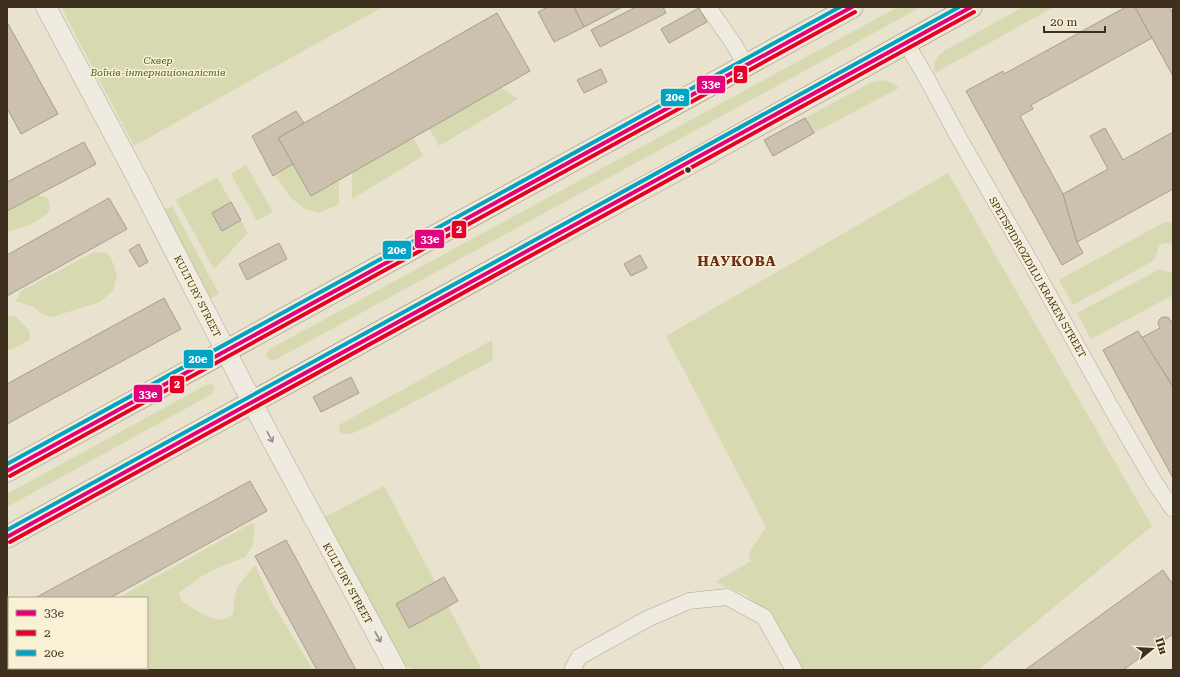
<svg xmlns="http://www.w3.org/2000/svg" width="1180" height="677" viewBox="0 0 1180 677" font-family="'Roboto Serif',serif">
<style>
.green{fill:#d7dab0}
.building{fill:#ccc0af;stroke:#a99d8d}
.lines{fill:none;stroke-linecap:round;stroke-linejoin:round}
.minor-casing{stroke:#aea797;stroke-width:17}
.tertiary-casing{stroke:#aea797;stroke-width:21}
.primary-casing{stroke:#938c7e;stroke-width:23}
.minor{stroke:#f0ebe1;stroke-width:16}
.tertiary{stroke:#f0ebe1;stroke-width:20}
.primary{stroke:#e8e2d1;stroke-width:22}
.bus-1-casing{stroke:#f9f1d5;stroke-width:7}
.bus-2-casing{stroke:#f9f1d5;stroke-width:7}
.bus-3-casing{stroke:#f9f1d5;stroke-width:7}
.bus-1{stroke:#e5007d;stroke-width:4}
.bus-2{stroke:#e4002b;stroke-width:4}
.bus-3{stroke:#03a3c5;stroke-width:4}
.oneway{stroke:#988d80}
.bus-dot{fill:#3f2f1e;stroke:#f9f1d5;stroke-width:1.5}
.labels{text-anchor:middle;stroke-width:3;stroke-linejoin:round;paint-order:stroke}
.park-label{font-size:10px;font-style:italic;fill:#4b5d22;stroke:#f9f1d5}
.street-label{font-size:10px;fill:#3f2f1e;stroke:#f9f1d5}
.district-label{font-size:14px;font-weight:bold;letter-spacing:1px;fill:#702f18;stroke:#f9f1d5}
.line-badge{stroke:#f9f1d5;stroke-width:1.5}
.badge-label{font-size:11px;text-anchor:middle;font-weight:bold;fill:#fff}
</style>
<rect width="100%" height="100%" fill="#e8e2ce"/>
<g class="green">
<polygon points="61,7 383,7 294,56 134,146"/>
<polygon points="898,7 921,7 275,360 268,359 266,354 270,349"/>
<path d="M1023,7H1054L935,73C933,61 935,59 944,51Z"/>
<polygon points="884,80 892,83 899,88 814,133 805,118 872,82"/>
<polygon points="500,87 518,99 439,146 429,128"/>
<polygon points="413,137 423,156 352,199 352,172"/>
<polygon points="293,164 339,180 339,204 319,213 305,209 290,197 276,176"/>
<polygon points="246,165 273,212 257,221 231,174"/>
<polygon points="948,173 1152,526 978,670 799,670 769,615 746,595 715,582 751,561 748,555 766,527 666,336"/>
<polygon points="217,177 248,233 214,269 176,200"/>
<path d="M38,195L48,198L50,210C37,224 25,227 7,232V211Z"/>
<polygon points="172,206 219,294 205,301 158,213"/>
<path d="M1169,222H1173V245C1154,237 1160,254 1153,261L1073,305L1059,280L1163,223Z"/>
<polygon points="94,252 108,253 114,265 117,276 113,291 100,302 52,317 42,314 34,307 16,301 21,291"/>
<polygon points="1160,269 1168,272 1173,272 1173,295 1091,339 1077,313"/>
<polygon points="7,315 15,316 30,331 30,339 20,345 10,350 7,348"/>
<polygon points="492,340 493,360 363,429 350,434 342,434 339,430 339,425"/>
<polygon points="213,384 214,389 212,394 7,507 7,494 206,385"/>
<polygon points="384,486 482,670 420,670 404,667 325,517"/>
<polygon points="252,523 255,525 253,545 245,557 222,566 202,576 179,593 182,601 197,611 211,618 223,620 233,614 234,602 237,587 255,565 271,601 313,670 136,670 135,668 147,668 147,598 118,598"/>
<polygon points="9,658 9,668 94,668 95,670 7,670 7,659"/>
</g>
<g class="building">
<polygon points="548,7 574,7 584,27 554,42 538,12"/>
<polygon points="574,7 622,7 584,27"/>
<polygon points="636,7 663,7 666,13 600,47 591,30"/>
<polygon points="1126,7 1135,7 1152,38 1031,105 1033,109 1020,116 1063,194 1077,242 1083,253 1062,265 966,91 1003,71 1004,74"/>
<polygon points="1135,7 1169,7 1173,14 1173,76"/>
<polygon points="699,8 707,22 669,43 661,29"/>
<polygon points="497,13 530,71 311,196 278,138"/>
<polygon points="7,22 58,114 21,134 7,108"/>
<polygon points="601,69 607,82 584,93 577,80"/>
<polygon points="296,111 304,123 278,138 293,164 273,176 252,136"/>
<polygon points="805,118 814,133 773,156 764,140"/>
<polygon points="1105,128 1123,160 1173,132 1173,189 1077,242 1063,194 1108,169 1090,136"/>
<polygon points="84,142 96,164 7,211 7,182"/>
<polygon points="109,198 127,229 7,296 7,255"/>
<polygon points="231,202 241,220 222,231 212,213"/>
<polygon points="279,243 287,259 247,280 239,264"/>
<polygon points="139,244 148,262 139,267 129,250"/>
<polygon points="640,255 647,268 631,276 624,264"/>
<polygon points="164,298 181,329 7,424 7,384"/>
<polygon points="1162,317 1166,317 1169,318 1171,322 1173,321 1173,381 1171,383 1141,338 1160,328 1158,324 1159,320"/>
<polygon points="1138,331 1173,387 1173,478 1103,350"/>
<polygon points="351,377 359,393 321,412 313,397"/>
<polygon points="250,481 267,511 110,598 35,598"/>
<polygon points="286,540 356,670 317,670 255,556"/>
<polygon points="1163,570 1173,585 1173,634 1123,670 1025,670"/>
<polygon points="444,577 458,601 409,628 396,604"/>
<polygon points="9,612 9,654 7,655 7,613"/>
<polygon points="104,668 134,668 135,670 105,670"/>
</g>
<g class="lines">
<defs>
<g id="minor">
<polyline points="708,7 733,43 746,65"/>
<polyline points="906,43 926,77 960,140 1035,270 1113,411 1155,483 1173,509"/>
<polyline points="572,670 579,657 647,619 689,601 727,597 764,617 794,670"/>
</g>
<polyline id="tertiary" points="46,7 137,178 268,433 396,670"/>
<g id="primary">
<polyline points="7,471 852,7"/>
<polyline points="7,537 551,238 688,164 971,7"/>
</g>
</defs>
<use href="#minor" class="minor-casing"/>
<use href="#tertiary" class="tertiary-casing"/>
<use href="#primary" class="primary-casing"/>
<use href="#minor" class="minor"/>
<use href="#tertiary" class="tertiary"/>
<use href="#primary" class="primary"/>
<defs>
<g id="bus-1">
<polyline points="7,471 852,7"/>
<path d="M7,537C328,360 650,185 971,7"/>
</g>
<g id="bus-2">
<polyline points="10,476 855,12"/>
<path d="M10,542C331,366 653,190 974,12"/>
</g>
<g id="bus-3">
<polyline points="7,464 840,7"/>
<path d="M7,530C324,356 642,183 959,7"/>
</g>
</defs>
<use href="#bus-1" class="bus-1-casing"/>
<use href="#bus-2" class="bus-2-casing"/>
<use href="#bus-3" class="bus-3-casing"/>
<use href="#bus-1" class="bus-1"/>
<use href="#bus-2" class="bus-2"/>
<use href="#bus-3" class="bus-3"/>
</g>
<defs><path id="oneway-shaft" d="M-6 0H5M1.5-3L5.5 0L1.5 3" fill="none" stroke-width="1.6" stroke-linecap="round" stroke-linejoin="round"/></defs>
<g class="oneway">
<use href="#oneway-shaft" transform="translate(270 437) rotate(62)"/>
<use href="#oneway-shaft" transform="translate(378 637) rotate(61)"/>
</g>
<circle class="bus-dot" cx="688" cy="170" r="3.5"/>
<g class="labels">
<g class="park-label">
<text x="158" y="64">Сквер<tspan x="158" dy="12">Воїнів-інтернаціоналістів</tspan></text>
</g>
<g class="street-label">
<text transform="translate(1038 277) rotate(60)" y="4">SPETSPIDROZDILU KRAKEN STREET</text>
<text transform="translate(198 296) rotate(63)" y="4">KULTURY STREET</text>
<text transform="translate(348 583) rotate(61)" y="4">KULTURY STREET</text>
</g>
<g class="district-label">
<text x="737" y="266">НАУКОВА</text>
</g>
</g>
<g class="line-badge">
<rect x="733" y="65" width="15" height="19" rx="4" fill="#e4002b"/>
<rect x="696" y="75" width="30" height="19" rx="4" fill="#e5007d"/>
<rect x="660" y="88" width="30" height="19" rx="4" fill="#03a3c5"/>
<rect x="451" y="220" width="16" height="19" rx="4" fill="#e4002b"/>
<rect x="414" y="229" width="31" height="20" rx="4" fill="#e5007d"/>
<rect x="382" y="240" width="30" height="20" rx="4" fill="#03a3c5"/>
<rect x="183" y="349" width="31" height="20" rx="4" fill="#03a3c5"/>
<rect x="169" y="375" width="16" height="19" rx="4" fill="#e4002b"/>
<rect x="133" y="384" width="30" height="19" rx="4" fill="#e5007d"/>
</g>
<g class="badge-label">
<text x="740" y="79">2</text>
<text x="711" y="88">33е</text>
<text x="675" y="101">20е</text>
<text x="459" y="233">2</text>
<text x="430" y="243">33е</text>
<text x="397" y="254">20е</text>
<text x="198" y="363">20е</text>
<text x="177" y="388">2</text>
<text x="148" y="398">33е</text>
</g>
<rect width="1180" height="677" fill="none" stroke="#3f2f1e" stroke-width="16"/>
<rect x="8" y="597" width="140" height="72" fill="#f9f1d5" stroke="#afa38c"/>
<rect x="16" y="610" width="20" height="6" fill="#e5007d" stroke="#afa38c"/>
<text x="44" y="617" font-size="12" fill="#3f2f1e">33е</text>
<rect x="16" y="630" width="20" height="6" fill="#e4002b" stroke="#afa38c"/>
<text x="44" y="637" font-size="12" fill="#3f2f1e">2</text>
<rect x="16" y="650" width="20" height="6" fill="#03a3c5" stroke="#afa38c"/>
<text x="44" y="657" font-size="12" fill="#3f2f1e">20е</text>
<g transform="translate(1152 649) rotate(72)" stroke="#f9f1d5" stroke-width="3" paint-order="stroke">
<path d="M0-3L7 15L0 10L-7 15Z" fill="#3f2f1e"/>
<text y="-6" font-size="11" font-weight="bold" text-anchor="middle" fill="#3f2f1e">Пн</text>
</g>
<path d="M1044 26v6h61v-6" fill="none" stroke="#3f2f1e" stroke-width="2"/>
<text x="1050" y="26" font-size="12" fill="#3f2f1e" stroke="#f9f1d5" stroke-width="3" paint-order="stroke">20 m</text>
</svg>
